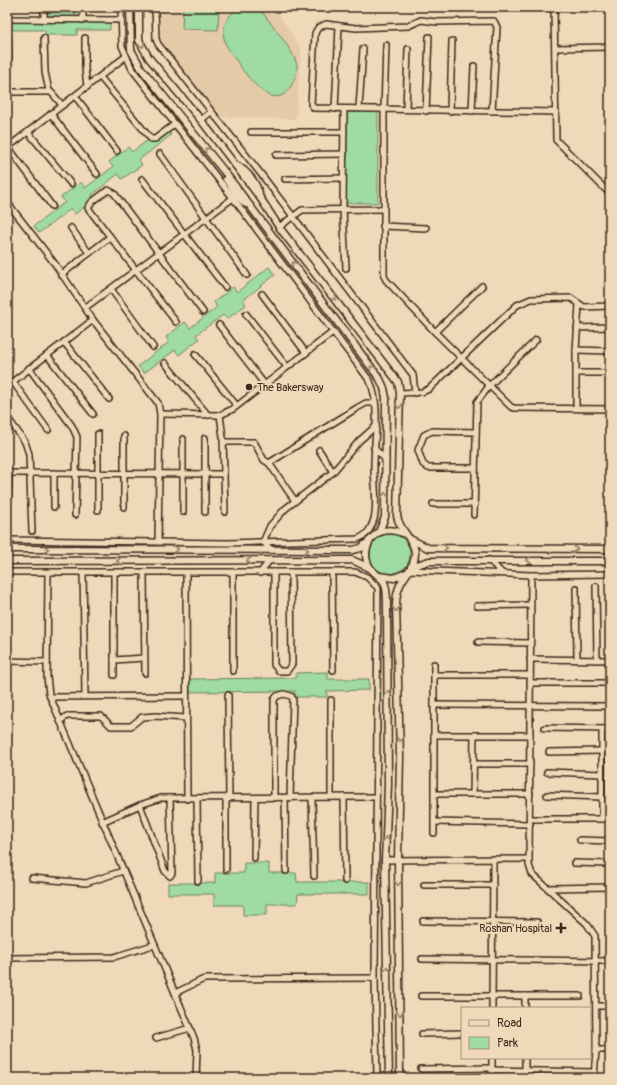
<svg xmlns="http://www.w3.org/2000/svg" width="617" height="1085" viewBox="0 0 617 1085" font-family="Pangolin,sans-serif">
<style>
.built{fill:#e5caa8}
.green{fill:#9fdba2;stroke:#6d8260}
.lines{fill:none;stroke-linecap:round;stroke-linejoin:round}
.minor-casing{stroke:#3b2a1e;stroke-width:8}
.tertiary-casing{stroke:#3b2a1e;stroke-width:9}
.minor{stroke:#efd9b8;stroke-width:5}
.tertiary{stroke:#efd9b8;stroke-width:6}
.oneway{stroke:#95826b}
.poi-dot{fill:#3b2a1e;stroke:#efd9b8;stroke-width:1.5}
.labels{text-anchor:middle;stroke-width:4;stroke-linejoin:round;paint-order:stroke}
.poi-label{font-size:11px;fill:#3b2a1e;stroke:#efd9b8;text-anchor:start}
</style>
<rect width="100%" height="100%" fill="#efd9b8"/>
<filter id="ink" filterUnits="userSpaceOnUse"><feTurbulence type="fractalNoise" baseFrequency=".025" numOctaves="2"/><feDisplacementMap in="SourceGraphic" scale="8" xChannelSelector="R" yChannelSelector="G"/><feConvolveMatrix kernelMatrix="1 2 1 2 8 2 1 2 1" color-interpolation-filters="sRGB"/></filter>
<g filter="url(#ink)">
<polygon class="built" points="161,7 274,7 301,49 296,119 219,117 160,42"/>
<g class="green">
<polygon points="183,7 219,7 218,30 182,29"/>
<path d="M238,8L256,9L263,13C272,25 292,49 296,62C299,71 295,78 291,86C271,121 236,60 226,45C220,30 225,18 238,8Z"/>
<polygon points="46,13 76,13 76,18 110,18 110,30 77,30 77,35 45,35 45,30 7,30 7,19 45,19"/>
<polygon points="347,112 378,112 378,203 346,203"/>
<polygon points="165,127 171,135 139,160 142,165 122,179 118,174 92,195 95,199 75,214 71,209 39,233 34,226 65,202 61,197 81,182 85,188 113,167 109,162 128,147 132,152"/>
<polygon points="269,267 275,275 243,300 246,305 227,319 223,315 196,335 199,339 179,355 175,350 144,373 138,366 169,342 166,337 185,322 190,328 217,307 214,302 233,287 237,292"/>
<circle cx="390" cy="554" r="20"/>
<polygon points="328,672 328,679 369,679 369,690 327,691 327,697 295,697 295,691 187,692 187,679 296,678 296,673"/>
<polygon points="244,863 269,863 269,873 296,873 297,882 369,882 369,894 298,894 297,904 267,904 267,915 243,915 243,905 214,905 214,894 168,894 168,883 215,883 215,873 244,873"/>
</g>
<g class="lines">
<defs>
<g id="minor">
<polyline points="44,7 44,20"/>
<polyline points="83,7 83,20"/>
<polyline points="155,7 156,39 158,44 261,174 413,375 415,393"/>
<polyline points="554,7 556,140 610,194"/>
<polyline points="7,19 121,20"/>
<polyline points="8,37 9,92"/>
<polyline points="44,38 45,72 49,91"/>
<polyline points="85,38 85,68 87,87"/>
<polyline points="386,45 384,110 384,276 386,280 435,332 511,407 514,408 610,409"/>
<polyline points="555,48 610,47"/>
<polyline points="100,77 151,139 155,139 175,124"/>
<polyline points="7,92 51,92 62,105"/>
<polyline points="75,96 117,151"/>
<polyline points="359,108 363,49"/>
<polyline points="335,109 339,26"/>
<polyline points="344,109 343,209 346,268"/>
<polyline points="406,109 408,49"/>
<polyline points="426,111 429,37"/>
<polyline points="450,111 452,41"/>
<polyline points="472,111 474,66"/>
<path d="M492,111L497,27L494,21L437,22L421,20L408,26L356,28L326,24L318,28L315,33L311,104L314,108C395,109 475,111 556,112"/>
<polyline points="51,114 97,174"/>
<polyline points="201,120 211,112"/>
<polyline points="28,132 71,184"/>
<polyline points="251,132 344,132"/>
<polyline points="8,147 52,206"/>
<polyline points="7,148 125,57"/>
<polyline points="160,154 247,275"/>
<polyline points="276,155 344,154"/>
<polyline points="142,179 225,287"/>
<polyline points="285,179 343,178"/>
<polyline points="7,202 55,264 93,320 158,403 160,414 158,542"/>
<polyline points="383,226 426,228"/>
<polyline points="279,227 302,210 383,209"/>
<polyline points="71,228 89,253"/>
<polyline points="61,275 110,237"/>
<polyline points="111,289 153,347"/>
<polyline points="262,294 306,353"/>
<polyline points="86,307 233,198"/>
<polyline points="246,314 287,367"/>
<polyline points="176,322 88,208 92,202 108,190 114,193 203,312"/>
<polyline points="219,325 265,385"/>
<polyline points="577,328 610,327"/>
<polyline points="435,332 482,286"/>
<polyline points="64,342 109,399"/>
<polyline points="576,350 610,351"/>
<polyline points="195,354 237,406"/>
<polyline points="47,355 93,414"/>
<polyline points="165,363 208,415"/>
<polyline points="29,368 72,426 77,437 75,515"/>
<polyline points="576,373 610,373"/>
<polyline points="13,382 48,430"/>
<polyline points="7,386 93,320"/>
<polyline points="400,393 422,392 429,389 517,305 531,299 571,298 584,307 610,306"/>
<polyline points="576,408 576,350 579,304"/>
<polyline points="160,414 220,415 233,409 333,332"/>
<polyline points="220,415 223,437 225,512"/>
<polyline points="7,417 25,442 29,454 32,531"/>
<polyline points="124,436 124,507"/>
<polyline points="224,442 254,442 264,460 269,463 357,408 366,403 375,403"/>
<polyline points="374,448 386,460"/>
<polyline points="319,450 333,472"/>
<polyline points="269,463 295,501"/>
<polyline points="475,468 428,468 423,464 418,450 424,435 432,431 475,432"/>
<polyline points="7,473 224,474"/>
<polyline points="54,473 54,507"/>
<polyline points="8,503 9,473"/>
<polyline points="433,504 475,504"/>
<polyline points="98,510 98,434"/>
<polyline points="183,512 183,439"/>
<polyline points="205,512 205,438"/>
<polyline points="474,515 477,402 490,385 536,340"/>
<path d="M7,540L228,543L357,539C367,536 371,529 374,519C378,505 374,481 374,467C374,439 381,407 370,381L233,198L132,69L122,46L121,7"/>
<polyline points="272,550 263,542 270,526 285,509 333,472 359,441 376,426"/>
<polyline points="489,560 502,573"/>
<polyline points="410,570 531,575 610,574"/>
<polyline points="7,572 355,572 367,577 378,588 375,978 377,1078"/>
<polyline points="83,572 85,696"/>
<polyline points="144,572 145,673"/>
<polyline points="233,572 233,671"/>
<polyline points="274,572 274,665 279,671 287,671 292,664 291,572"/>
<polyline points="332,572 333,670"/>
<polyline points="48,573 47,677 49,694 194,1038 197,1050 196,1078"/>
<polyline points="186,573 187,799"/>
<polyline points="260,573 269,561"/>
<polyline points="531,575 529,865 532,874 587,924 595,936 596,1050 594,1078"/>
<polyline points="596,586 597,660"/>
<polyline points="576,588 577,659"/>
<polyline points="477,606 530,605"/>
<polyline points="478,642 530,643"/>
<polyline points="530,659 610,660"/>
<polyline points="114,660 144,658"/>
<polyline points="7,661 47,662"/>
<polyline points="114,675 114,572"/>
<polyline points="434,675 530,675"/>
<polyline points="530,683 610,683"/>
<polyline points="228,695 229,799"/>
<polyline points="50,697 186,696"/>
<polyline points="331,700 331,797"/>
<polyline points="434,705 610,706"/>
<polyline points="60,721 67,716 101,716 111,726 131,726 142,717 155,716 186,718"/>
<polyline points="545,728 610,729"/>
<polyline points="434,735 530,735"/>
<polyline points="549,752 602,751"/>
<polyline points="474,764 530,764"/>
<polyline points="547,772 602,774"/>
<polyline points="434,794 530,794"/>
<polyline points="473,794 474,735"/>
<polyline points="547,795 602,797"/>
<polyline points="344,797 345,881"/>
<polyline points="274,798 274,700 277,696 284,694 291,696 293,699 290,798"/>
<polyline points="285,798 286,871"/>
<polyline points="312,798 314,876"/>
<polyline points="197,799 198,881"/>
<polyline points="140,805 165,871 170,876 172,873 170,798"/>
<polyline points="530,819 610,819"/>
<polyline points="602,819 602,729"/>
<polyline points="102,822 140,805 161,798 376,797"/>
<polyline points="434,822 530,824"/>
<polyline points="434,833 434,664"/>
<polyline points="580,840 610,841"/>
<polyline points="254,858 255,798"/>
<polyline points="385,860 529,859"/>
<polyline points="574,863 610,864"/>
<polyline points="226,869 226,799"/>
<polyline points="32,878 86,883 123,871"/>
<polyline points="424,885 493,885"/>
<polyline points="548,888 610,887"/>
<polyline points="423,921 537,922"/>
<polyline points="7,958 114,957 153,945"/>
<polyline points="422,959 610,961"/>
<polyline points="175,993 204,979 375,978"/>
<polyline points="421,996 580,996"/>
<polyline points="596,1006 610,1006"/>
<polyline points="492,1008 493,859"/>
<polyline points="525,1008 525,996"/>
<polyline points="422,1034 462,1033"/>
<polyline points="156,1038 190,1028"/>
<polyline points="596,1050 610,1050"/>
<polyline points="421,1069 492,1068"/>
<polyline points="492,1070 594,1072"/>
<polyline points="492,1078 492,1058"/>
<polyline points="525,1078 525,1058"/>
</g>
<g id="tertiary">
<polyline points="130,7 131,50 141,68 223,170 380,379 384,388 386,398 385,517 379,532"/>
<path d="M139,7V40L149,58L201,120L261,199L279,227L398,382L400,393L397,516C400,532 414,539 415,552C416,565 406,573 401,583C397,591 396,597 396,605L400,757L398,859L400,1078"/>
<path d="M238,166C249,173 255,181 259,193"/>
<polyline points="226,179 239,198 246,204"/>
<polyline points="410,539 428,548 610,549"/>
<polyline points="7,549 353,550 361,548 369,541"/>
<polyline points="7,561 352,560 370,568"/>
<polyline points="411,567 429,561 610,561"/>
<polyline points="379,576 394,578 406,573"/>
<path d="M389,1078L385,860L388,785L387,604C387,597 387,588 384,582C381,577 375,574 371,569C362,558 366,540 378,533C387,528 396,530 405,534"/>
</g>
</defs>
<use href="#minor" class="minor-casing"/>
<use href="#tertiary" class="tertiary-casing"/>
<use href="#minor" class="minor"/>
<use href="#tertiary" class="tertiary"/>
</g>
<defs><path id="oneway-chevron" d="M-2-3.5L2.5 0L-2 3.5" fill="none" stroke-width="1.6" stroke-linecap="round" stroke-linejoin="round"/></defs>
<g class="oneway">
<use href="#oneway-chevron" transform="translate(142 45) rotate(65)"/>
<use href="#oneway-chevron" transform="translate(207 150) rotate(-129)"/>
<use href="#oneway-chevron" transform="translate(294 264) rotate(-127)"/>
<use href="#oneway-chevron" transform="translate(334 298) rotate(52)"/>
<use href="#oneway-chevron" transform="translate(372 368) rotate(-127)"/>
<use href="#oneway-chevron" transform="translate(399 406) rotate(91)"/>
<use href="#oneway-chevron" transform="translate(385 495) rotate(-90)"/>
<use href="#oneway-chevron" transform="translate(445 548) rotate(1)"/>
<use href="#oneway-chevron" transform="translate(46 549)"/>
<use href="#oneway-chevron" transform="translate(176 549)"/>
<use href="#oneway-chevron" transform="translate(575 549)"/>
<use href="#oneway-chevron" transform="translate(306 550)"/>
<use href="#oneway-chevron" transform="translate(529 560) rotate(-180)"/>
<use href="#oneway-chevron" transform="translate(119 561) rotate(-180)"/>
<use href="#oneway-chevron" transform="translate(249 561) rotate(-180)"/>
<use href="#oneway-chevron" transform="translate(396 609) rotate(90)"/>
<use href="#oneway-chevron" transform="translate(388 693) rotate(-90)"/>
<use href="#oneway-chevron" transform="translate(400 739) rotate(88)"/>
<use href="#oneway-chevron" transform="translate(386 839) rotate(-88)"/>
<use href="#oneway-chevron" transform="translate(398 883) rotate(89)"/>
<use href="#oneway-chevron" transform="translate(387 969) rotate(-91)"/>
<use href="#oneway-chevron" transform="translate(400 1013) rotate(89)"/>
</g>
</g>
<g class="poi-dot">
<circle cx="249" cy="387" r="4"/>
<path d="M559 922h4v4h4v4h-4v4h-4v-4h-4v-4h4z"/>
</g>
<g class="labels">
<g class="poi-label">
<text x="257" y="391">The Bakersway</text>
<text x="552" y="932" text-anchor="end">Roshan Hospital</text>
</g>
</g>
<rect width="617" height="1085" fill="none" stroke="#efd9b8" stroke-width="24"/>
<rect x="12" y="12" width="593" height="1061" fill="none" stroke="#3b2a1e" stroke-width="1.5" filter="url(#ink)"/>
<rect x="461" y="1007" width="130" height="52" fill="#efd9b8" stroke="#a7937a"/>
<rect x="469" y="1020" width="20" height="6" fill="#efd9b8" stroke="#a7937a"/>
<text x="497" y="1027" font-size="12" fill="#3b2a1e">Road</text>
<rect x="469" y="1037" width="20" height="12" fill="#9fdba2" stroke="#a7937a"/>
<text x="497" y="1047" font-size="12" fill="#3b2a1e">Park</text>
</svg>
